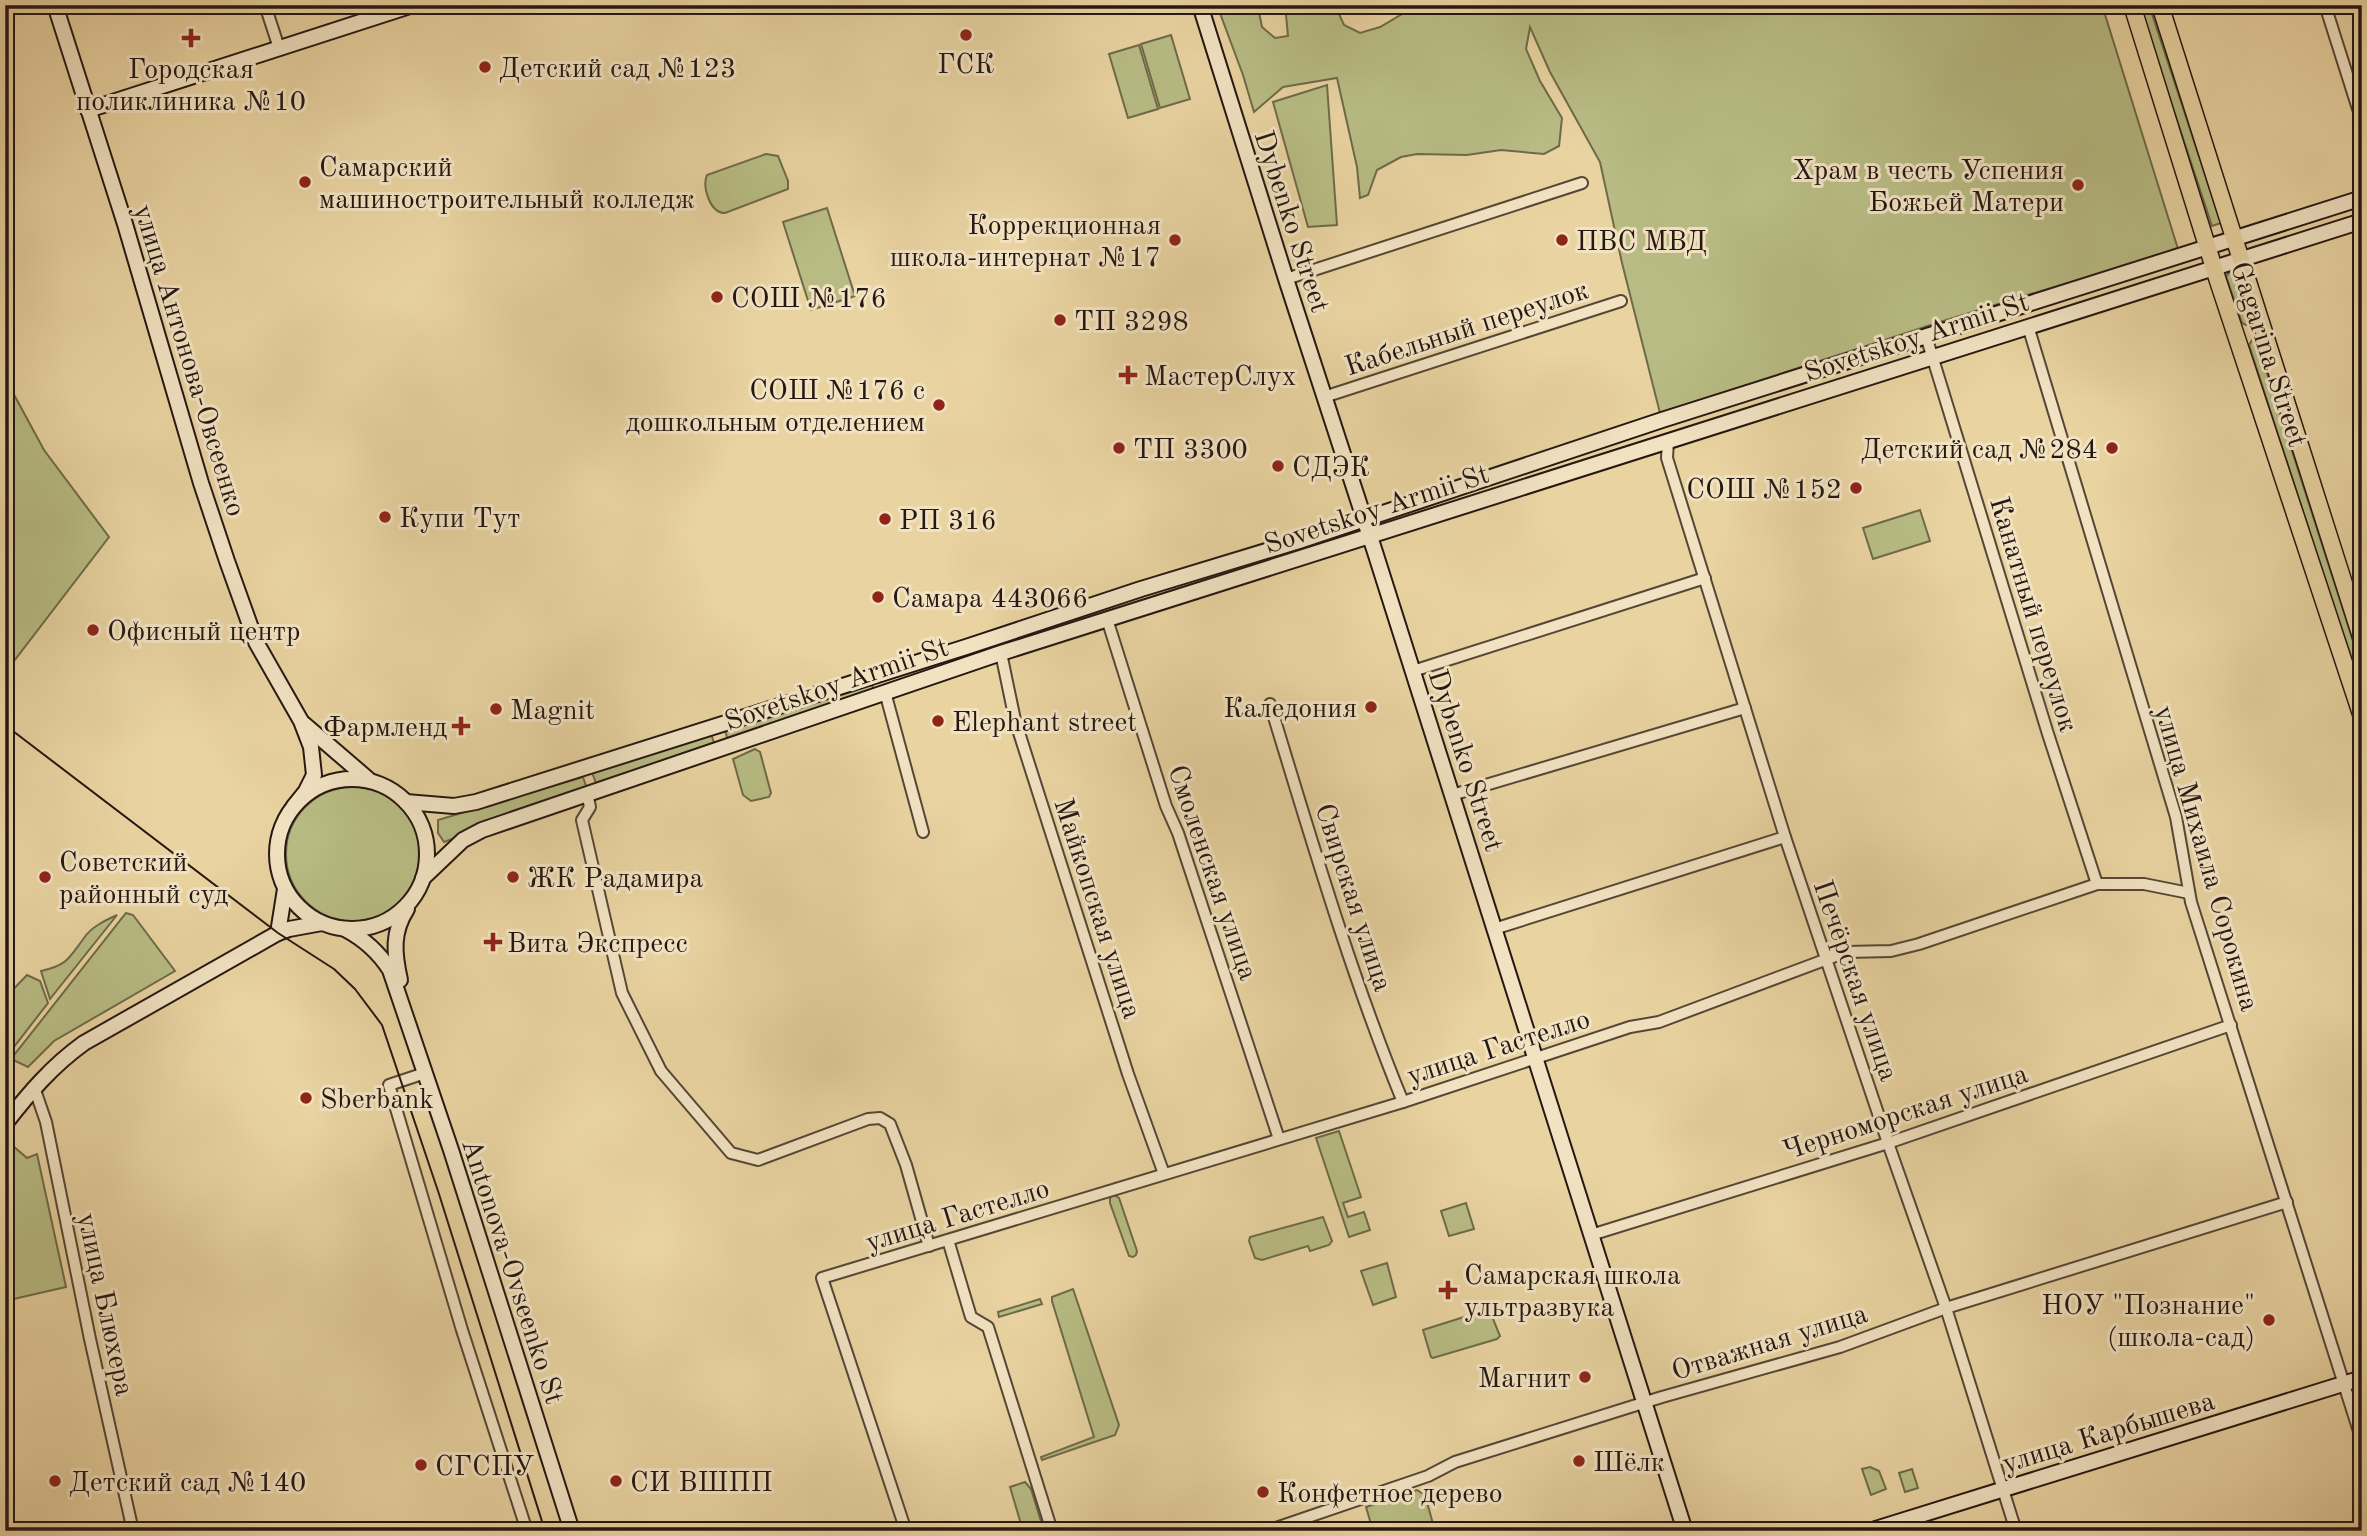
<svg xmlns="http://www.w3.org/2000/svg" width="2367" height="1536" viewBox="0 0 2367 1536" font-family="'Old Standard TT',serif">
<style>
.green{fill:#b8bc84;stroke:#6e6a4a;stroke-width:2}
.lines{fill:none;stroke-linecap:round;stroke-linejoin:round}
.street-casing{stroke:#564635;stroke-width:14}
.secondary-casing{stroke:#251711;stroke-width:18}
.primary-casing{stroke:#251711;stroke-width:19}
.street{stroke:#f1e2c2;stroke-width:10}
.secondary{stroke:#f1e2c2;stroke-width:14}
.primary{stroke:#e9d3a1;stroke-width:16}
.tram{stroke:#251711;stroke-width:2}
.poi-dot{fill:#8f2418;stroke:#f1e2c2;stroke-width:2.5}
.labels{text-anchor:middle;stroke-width:6;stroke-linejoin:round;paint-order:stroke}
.poi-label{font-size:28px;fill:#251711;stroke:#f1e2c2;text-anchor:start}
.street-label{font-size:28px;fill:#251711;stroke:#f1e2c2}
</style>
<rect width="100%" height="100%" fill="#e9d3a1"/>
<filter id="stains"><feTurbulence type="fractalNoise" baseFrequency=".00286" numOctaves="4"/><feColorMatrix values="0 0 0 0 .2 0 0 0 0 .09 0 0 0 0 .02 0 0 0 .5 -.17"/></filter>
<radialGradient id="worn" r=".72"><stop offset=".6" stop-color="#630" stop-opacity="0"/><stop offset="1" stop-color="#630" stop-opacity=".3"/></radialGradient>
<g class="green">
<polygon points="1217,5 1262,5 1258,7 1262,27 1275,38 1288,36 1285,5 1335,5 1344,25 1360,33 1380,27 1402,14 1406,5 2102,5 2178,249 1943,321 1660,413 1622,263 1600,162 1550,72 1530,27 1526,49 1540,81 1562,118 1559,146 1544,154 1501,150 1467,155 1417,154 1401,157 1377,170 1368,195 1360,198 1357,167 1337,78 1283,87 1254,112 1243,75"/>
<polygon points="2139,5 2149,5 2221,223 2212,226"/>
<polygon points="1171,35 1190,99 1160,108 1141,44"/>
<polygon points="1139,45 1158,109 1128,118 1109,54"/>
<polygon points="1327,85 1337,225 1308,227 1273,102"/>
<path d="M766,154L778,156L788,181V189L725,213C710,213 702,187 707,175Z"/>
<polygon points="827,208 855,296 811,310 783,222"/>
<polygon points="2230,272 2235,274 2250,321 2246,325 2242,323 2226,276"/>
<polygon points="2252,340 2257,342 2362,669 2362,693 2249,345"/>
<polygon points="5,378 44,450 109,537 14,661 5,654"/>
<polygon points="1920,510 1930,541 1873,559 1863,528"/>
<polygon points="869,678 874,690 728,740 723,725"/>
<polygon points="710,730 714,743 596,783 591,770"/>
<polygon points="755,749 760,752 771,793 769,797 751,801 743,795 733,759"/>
<polygon points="583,777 587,789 444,842 438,833 438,820"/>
<circle cx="353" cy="854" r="67"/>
<polygon points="126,913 133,915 175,971 54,1041 28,1067 11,1059"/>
<path d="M117,915L50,999L41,971C68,965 69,958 84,938C91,927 106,920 117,915Z"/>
<polygon points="27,975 40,981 48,1003 10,1052 5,1048 5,998"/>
<polygon points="1339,1131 1361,1197 1343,1203 1348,1217 1364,1212 1370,1230 1349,1237 1316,1138"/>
<polygon points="5,1139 27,1158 37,1154 66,1287 5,1301"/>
<polygon points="1114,1195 1119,1198 1137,1251 1136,1255 1133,1257 1129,1256 1110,1203 1110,1197"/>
<polygon points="1466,1203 1474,1229 1449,1236 1441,1211"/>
<polygon points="1323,1217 1332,1241 1329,1245 1310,1251 1308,1246 1262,1260 1255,1258 1249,1241 1250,1237"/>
<polygon points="1387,1263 1396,1297 1373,1305 1361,1271"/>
<polygon points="1073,1289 1119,1425 1115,1435 1042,1460 1041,1457 1094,1437 1052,1301 1052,1297"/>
<polygon points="1040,1299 1042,1304 999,1317 998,1312"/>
<polygon points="1489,1309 1500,1336 1497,1339 1433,1358 1431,1357 1423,1330"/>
<polygon points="1870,1467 1879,1471 1886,1489 1871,1495 1862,1469"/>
<polygon points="1912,1469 1918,1488 1905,1492 1899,1473"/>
<polygon points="1025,1482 1031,1489 1044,1531 1023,1531 1010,1487"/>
<polygon points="1417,1490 1425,1495 1435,1531 1373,1531 1366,1507"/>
</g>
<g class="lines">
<defs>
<g id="street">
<polyline points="265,5 279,48"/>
<polyline points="2325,5 2358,109"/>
<polyline points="1286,279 1582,183"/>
<polyline points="2028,326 2176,817 2191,902 2362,1441"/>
<polyline points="1926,336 2048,734 2097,884"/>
<polyline points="1324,397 1621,301"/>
<polyline points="1668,441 1667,458 1785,837 1888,1143 1946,1308 2016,1531"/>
<polyline points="1107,619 1166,806 1178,833 1279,1139"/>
<polyline points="1001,653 1015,720 1128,1074 1164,1174"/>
<polyline points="1413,671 1705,578"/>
<polyline points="885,692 923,832"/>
<path d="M1270,704C1311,838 1350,973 1403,1102"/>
<polyline points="587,793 590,807 582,820 622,993 661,1071 731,1153 758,1160 868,1119 880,1118 890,1124 906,1165 929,1246"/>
<polyline points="1452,795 1745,708"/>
<polyline points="1494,929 1785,837"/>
<polyline points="425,1073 389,1085 462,1330 527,1531"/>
<polyline points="34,1087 46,1122 90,1339 133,1531"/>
<polyline points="1591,1235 1888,1143 2231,1025"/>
<polyline points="948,1240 971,1317 988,1327 1052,1531"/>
<polyline points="906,1531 822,1278 1403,1102 1630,1027 1659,1022 1846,952 1891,951 1919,944 2097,884 2144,884 2189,893"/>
<polyline points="1267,1531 1428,1476 1455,1462 1662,1397 1840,1347 1946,1308 2287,1202"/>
</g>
<g id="secondary">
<polyline points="55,5 125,224 201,483 227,561 256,642 301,721 311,747 314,775 306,791 294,806"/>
<polyline points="1200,5 1286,279 1375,552 1685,1531"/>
<polyline points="88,110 413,5"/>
<polyline points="304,724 368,779"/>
<circle cx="352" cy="854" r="75"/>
<polyline points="406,802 454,806 476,802 966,647 1141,589 1299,541 1662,420 2362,198"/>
<polyline points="423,878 463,840 482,830 1001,653 2362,221"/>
<path d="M345,929C364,939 378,951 390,970L451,1150L572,1531"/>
<polyline points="278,933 285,889"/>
<path d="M400,980C394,953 392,932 407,909"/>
<path d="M5,1124C29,1093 52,1066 84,1043L278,933L289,929L322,923"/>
<polyline points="1869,1531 2362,1378"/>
</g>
<g id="primary">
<polyline points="2132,5 2218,281 2362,717"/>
<polyline points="2160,5 2362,640"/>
</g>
</defs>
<use href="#street" class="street-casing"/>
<use href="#secondary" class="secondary-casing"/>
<use href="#primary" class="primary-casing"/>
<use href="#street" class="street"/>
<use href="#secondary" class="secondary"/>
<use href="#primary" class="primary"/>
<polyline class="tram" points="5,725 278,933 334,969 355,989 382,1025 439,1194 545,1531"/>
</g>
<g class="poi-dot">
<circle cx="966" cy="35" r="7"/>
<path d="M187.5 27.5h7v7h7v7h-7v7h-7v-7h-7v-7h7z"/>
<circle cx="485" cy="67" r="7"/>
<circle cx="305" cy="182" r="7"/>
<circle cx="2078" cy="185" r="7"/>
<circle cx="1175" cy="240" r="7"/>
<circle cx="1562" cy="240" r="7"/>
<circle cx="717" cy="297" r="7"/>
<circle cx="1060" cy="320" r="7"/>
<path d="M1124.5 364.5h7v7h7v7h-7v7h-7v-7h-7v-7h7z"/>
<circle cx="939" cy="405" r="7"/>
<circle cx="1119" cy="448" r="7"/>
<circle cx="2112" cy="448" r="7"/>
<circle cx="1278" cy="466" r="7"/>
<circle cx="1856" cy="488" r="7"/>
<circle cx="385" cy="517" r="7"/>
<circle cx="885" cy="519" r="7"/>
<circle cx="878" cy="597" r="7"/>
<circle cx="93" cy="630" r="7"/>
<circle cx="1371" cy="707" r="7"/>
<circle cx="496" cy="709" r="7"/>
<circle cx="938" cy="721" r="7"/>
<path d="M457.5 715.5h7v7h7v7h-7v7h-7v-7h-7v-7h7z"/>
<circle cx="45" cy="877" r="7"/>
<circle cx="513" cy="877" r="7"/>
<path d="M489.5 931.5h7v7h7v7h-7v7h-7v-7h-7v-7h7z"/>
<circle cx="306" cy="1098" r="7"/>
<path d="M1444.5 1279.5h7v7h7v7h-7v7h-7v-7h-7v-7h7z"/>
<circle cx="2269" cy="1320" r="7"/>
<circle cx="1585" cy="1377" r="7"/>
<circle cx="1579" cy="1461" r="7"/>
<circle cx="421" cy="1465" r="7"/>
<circle cx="55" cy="1481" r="7"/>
<circle cx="616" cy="1481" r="7"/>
<circle cx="1263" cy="1492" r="7"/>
</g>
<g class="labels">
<g class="poi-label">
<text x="966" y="73" text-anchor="middle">ГСК</text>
<text x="499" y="77">Детский сад №123</text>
<text x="191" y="78" text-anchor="middle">Городская<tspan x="191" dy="32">поликлиника №10</tspan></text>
<text x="319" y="176">Самарский<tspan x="319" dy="32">машиностроительный колледж</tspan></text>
<text x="2064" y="179" text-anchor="end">Храм в честь Успения<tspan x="2064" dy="32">Божьей Матери</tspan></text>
<text x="1161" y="234" text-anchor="end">Коррекционная<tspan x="1161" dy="32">школа-интернат №17</tspan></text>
<text x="1576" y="250">ПВС МВД</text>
<text x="731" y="307">СОШ №176</text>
<text x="1074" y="330">ТП 3298</text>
<text x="1144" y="385">МастерСлух</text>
<text x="925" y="399" text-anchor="end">СОШ №176 с<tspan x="925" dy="32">дошкольным отделением</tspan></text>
<text x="1133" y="458">ТП 3300</text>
<text x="2098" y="458" text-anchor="end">Детский сад №284</text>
<text x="1292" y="476">СДЭК</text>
<text x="1842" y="498" text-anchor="end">СОШ №152</text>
<text x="399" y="527">Купи Тут</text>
<text x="899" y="529">РП 316</text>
<text x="892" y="607">Самара 443066</text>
<text x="107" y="640">Офисный центр</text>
<text x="1357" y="717" text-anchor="end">Каледония</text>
<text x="510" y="719">Magnit</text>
<text x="952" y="731">Elephant street</text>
<text x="447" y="736" text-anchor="end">Фармленд</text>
<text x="59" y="871">Советский<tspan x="59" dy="32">районный суд</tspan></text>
<text x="527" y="887">ЖК Радамира</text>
<text x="507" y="952">Вита Экспресс</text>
<text x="320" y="1108">Sberbank</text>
<text x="1464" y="1284">Самарская школа<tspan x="1464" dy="32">ультразвука</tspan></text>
<text x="2255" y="1314" text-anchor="end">НОУ "Познание"<tspan x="2255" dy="32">(школа-сад)</tspan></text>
<text x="1571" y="1387" text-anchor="end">Магнит</text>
<text x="1593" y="1471">Шёлк</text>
<text x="435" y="1475">СГСПУ</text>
<text x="69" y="1491">Детский сад №140</text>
<text x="630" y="1491">СИ ВШПП</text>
<text x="1277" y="1502">Конфетное дерево</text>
</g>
<g class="street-label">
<text transform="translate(1293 221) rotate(72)" y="10">Dybenko Street</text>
<text transform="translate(1466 327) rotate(-18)" y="10">Кабельный переулок</text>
<text transform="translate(1916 336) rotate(-18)" y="10">Sovetskoy Armii St</text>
<text transform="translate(2270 354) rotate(72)" y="10">Gagarina Street</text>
<text transform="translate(191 360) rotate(73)" y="10">улица Антонова-Овсеенко</text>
<text transform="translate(1376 508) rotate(-18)" y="10">Sovetskoy Armii St</text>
<text transform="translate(2035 614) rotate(73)" y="10">Канатный переулок</text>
<text transform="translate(836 683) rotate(-19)" y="10">Sovetskoy Armii St</text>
<text transform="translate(1467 760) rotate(72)" y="10">Dybenko Street</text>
<text transform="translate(2208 858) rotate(74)" y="10">улица Михаила Сорокина</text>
<text transform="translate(1214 872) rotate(71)" y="10">Смоленская улица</text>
<text transform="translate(1355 897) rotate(72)" y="10">Свирская улица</text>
<text transform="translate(1099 908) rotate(72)" y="10">Майкопская улица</text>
<text transform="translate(1857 980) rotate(71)" y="10">Печёрская улица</text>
<text transform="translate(1498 1046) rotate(-18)" y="10">улица Гастелло</text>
<text transform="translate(1905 1111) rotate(-18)" y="10">Черноморская улица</text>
<text transform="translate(957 1214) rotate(-17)" y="10">улица Гастелло</text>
<text transform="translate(514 1271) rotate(72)" y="10">Antonova-Ovseenko St</text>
<text transform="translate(107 1304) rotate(78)" y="10">улица Блюхера</text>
<text transform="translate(1769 1341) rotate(-17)" y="10">Отважная улица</text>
<text transform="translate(2108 1431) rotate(-17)" y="10">улица Карбышева</text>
</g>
</g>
<rect width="2367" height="1536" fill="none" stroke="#e9d3a1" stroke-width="28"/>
<rect x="7" y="7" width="2353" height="1522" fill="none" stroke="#251711" stroke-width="3.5"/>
<rect x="14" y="14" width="2339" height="1508" fill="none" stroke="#251711" stroke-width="2"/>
<rect width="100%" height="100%" filter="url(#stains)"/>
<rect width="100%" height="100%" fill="url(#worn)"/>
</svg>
